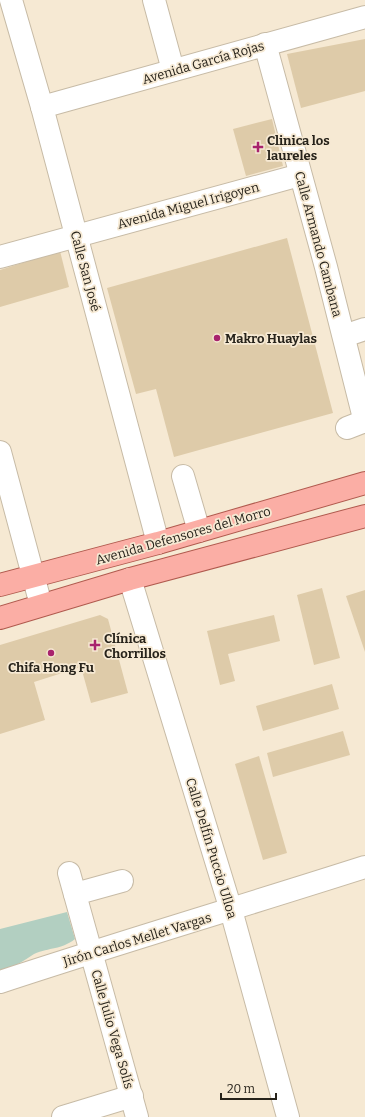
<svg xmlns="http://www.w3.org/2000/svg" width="365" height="1117" viewBox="0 0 365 1117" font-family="Bitter,serif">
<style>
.green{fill:#b2cfc1}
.building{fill:#decba9}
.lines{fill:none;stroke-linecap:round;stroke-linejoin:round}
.minor-casing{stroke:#c7bba6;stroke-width:24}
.major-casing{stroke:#b05a4e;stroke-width:24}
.minor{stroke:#fff;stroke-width:22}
.major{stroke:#fbaea5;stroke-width:22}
.poi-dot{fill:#a8236d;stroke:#f6e9d3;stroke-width:1.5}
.labels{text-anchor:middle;stroke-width:3.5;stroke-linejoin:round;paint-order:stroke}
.street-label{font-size:13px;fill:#27231b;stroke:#f6e9d3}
.poi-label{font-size:13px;font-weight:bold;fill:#27231b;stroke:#f6e9d3;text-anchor:start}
</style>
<rect width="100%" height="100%" fill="#f6e9d3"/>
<path class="green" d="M67,912L75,939C61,950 50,947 34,954C29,957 24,961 18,964C13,967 6,968 0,970V929Z"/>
<g class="building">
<polygon points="365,39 365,91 301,108 287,54"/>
<polygon points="272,119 283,166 246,176 233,129"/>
<polygon points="287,238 333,413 174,457 156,389 136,394 107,288"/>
<polygon points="60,251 69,287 0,307 0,270"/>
<polygon points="322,588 340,658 314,665 297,595"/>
<polygon points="365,590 365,652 346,596"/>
<polygon points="100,615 108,619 128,693 91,703 81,667 34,682 45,720 0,734 0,645"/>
<polygon points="274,615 280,641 228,654 235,681 220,685 207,631"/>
<polygon points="332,684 339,709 263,731 256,706"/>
<polygon points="343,731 350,755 273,777 267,753"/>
<polygon points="259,756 287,853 263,860 235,764"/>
</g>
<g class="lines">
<defs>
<g id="minor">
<polyline points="11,0 42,107 158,543"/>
<polyline points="154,0 173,70"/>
<polyline points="265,44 326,267 365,422"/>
<polyline points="42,107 365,17"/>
<polyline points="0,257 300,175"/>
<polyline points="344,336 365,329"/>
<polyline points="347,428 365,421"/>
<polyline points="0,452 41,605"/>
<polyline points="183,476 199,531"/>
<polyline points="130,579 231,910 288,1117"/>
<polyline points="69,873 137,1117"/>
<polyline points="75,894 122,881"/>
<path d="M0,982C121,942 243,906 365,867"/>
<polyline points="63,1117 132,1096"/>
</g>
<g id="major">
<polyline points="0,585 158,543 365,483"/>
<polyline points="0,618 130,579 365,516"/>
</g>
</defs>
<use href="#minor" class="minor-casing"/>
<use href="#major" class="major-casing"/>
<use href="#minor" class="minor"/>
<use href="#major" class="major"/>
</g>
<g class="poi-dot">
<path d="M256 141h4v4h4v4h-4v4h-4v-4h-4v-4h4z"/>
<circle cx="217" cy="338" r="4"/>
<path d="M93 639h4v4h4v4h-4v4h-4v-4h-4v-4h4z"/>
<circle cx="51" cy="653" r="4"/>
</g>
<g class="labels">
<g class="street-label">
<text transform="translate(203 62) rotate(-16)" y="5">Avenida García Rojas</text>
<text transform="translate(188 205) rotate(-15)" y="5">Avenida Miguel Irigoyen</text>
<text transform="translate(319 244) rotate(75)" y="5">Calle Armando Cambana</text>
<text transform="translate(86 271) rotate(75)" y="5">Calle San José</text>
<text transform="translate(183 535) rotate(-16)" y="5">Avenida Defensores del Morro</text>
<text transform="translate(212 848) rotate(73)" y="5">Calle Delfín Puccio Ulloa</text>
<text transform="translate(137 939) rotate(-17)" y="5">Jirón Carlos Mellet Vargas</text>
<text transform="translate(113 1029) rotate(74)" y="5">Calle Julio Vega Solís</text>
</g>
<g class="poi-label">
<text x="267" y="145">Clinica los<tspan x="267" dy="15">laureles</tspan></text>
<text x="225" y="343">Makro Huaylas</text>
<text x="104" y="643">Clínica<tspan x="104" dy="15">Chorrillos</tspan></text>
<text x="51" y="672" text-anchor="middle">Chifa Hong Fu</text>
</g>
</g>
<path d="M221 1093v6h55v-6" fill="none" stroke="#27231b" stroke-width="2"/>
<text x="227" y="1093" font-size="12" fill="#27231b" stroke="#f6e9d3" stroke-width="3" paint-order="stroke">20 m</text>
</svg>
